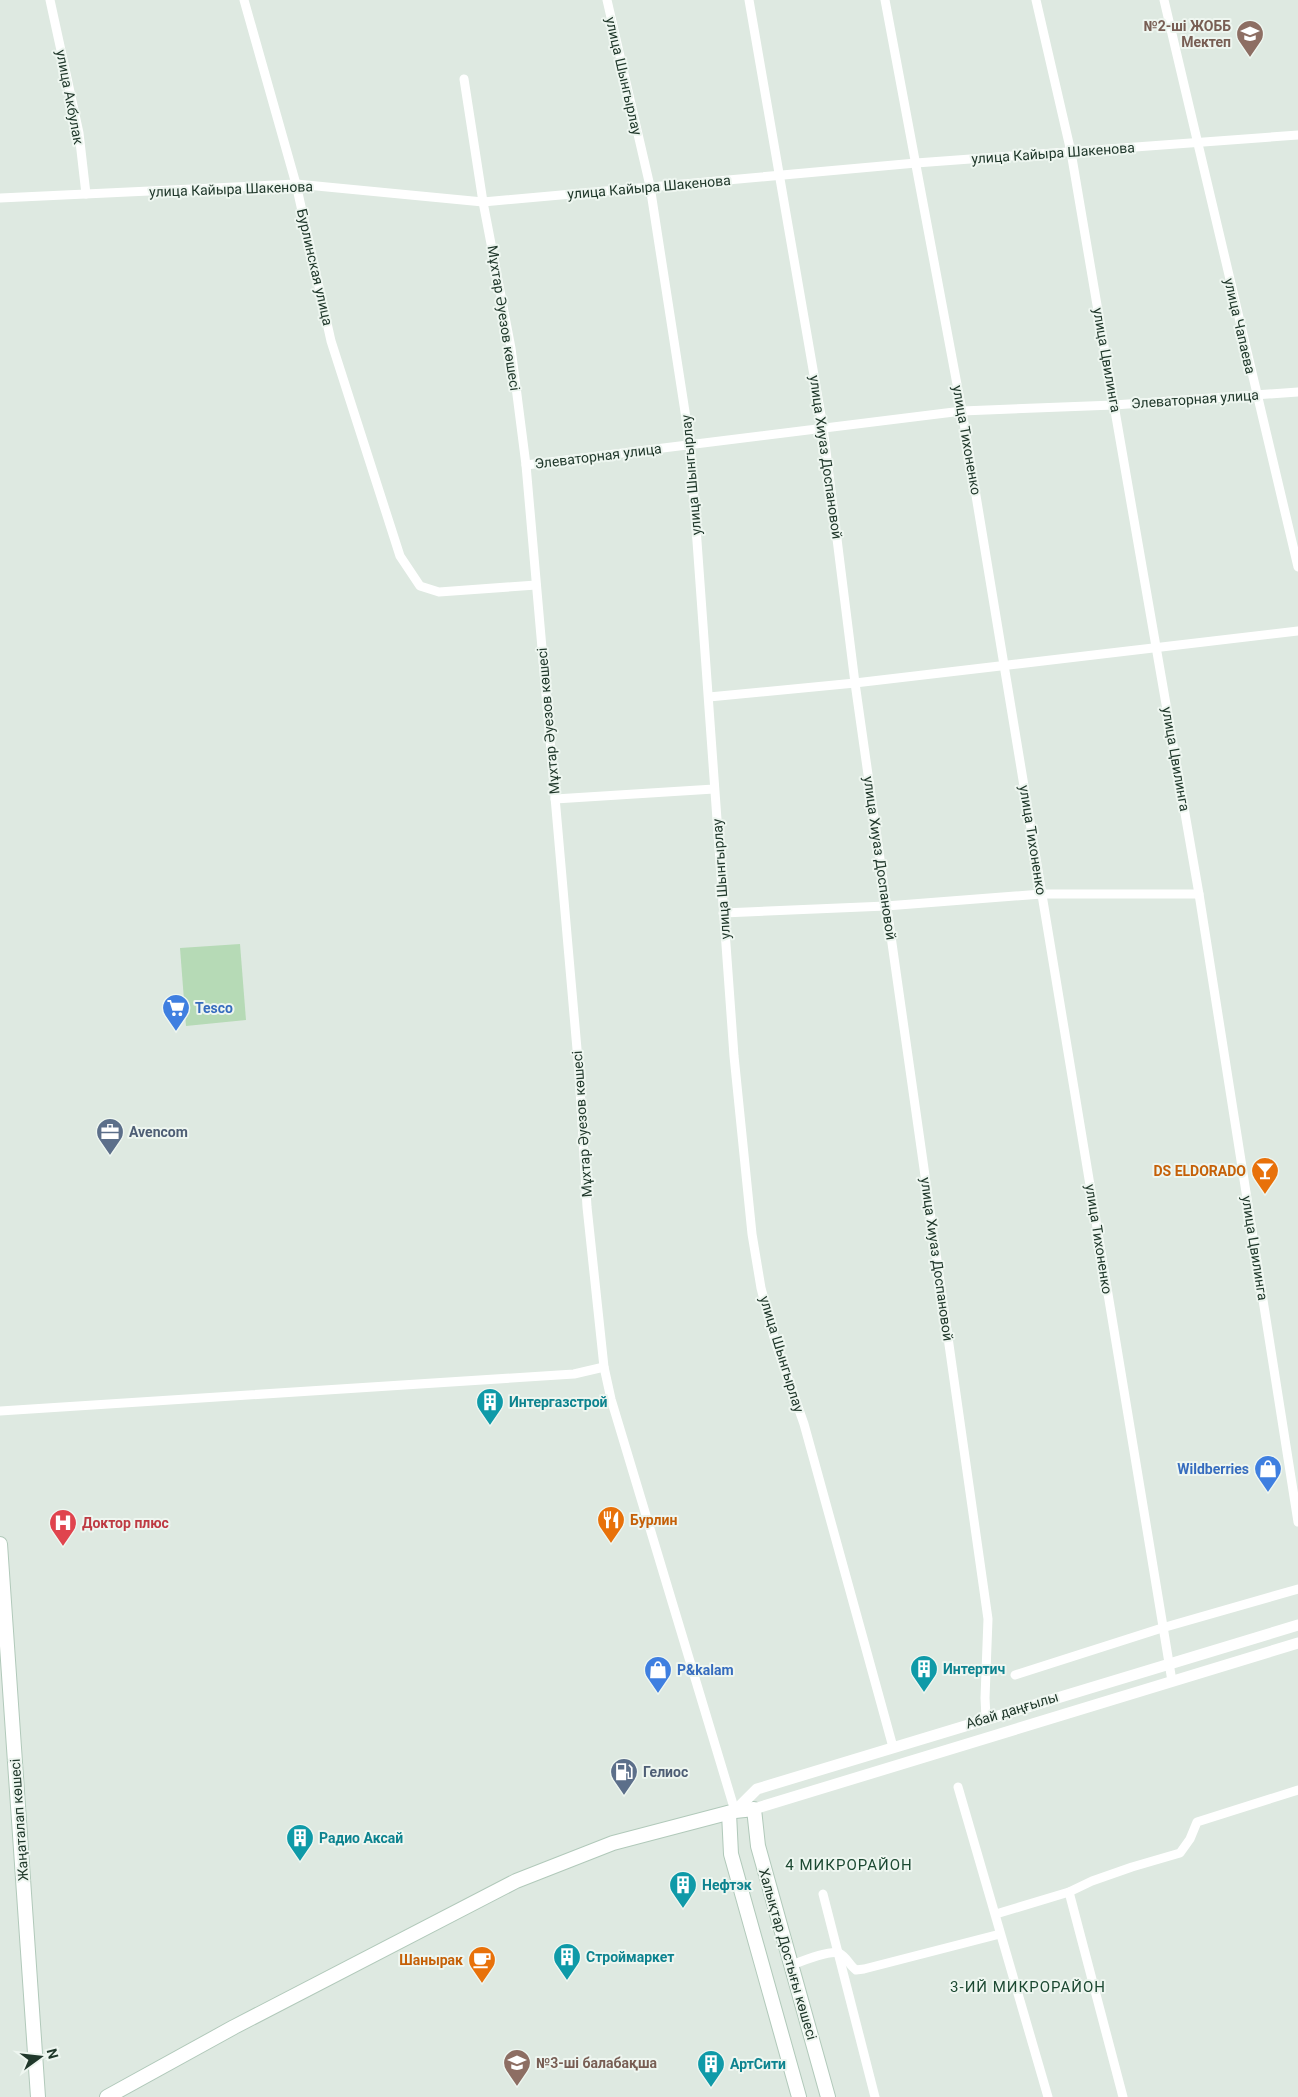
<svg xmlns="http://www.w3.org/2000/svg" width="1298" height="2097" viewBox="0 0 1298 2097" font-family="Roboto,sans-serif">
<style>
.green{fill:#b6dab6}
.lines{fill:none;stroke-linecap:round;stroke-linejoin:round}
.secondary-casing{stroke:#b1c9ba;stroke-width:16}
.minor{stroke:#fff;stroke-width:9}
.tertiary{stroke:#fff;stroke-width:11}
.secondary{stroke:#fff;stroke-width:14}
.labels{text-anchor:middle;stroke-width:4;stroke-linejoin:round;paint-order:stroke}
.education-label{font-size:14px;font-weight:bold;fill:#785e54;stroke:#eef6f0;text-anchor:end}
.street-label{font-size:14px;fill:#20382b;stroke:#eef6f0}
.shop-label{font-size:14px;font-weight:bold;fill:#366cbe;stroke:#eef6f0;text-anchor:start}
.service-label{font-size:14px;font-weight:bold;fill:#4e5e75;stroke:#eef6f0;text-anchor:start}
.food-label{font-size:14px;font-weight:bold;fill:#c56008;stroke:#eef6f0;text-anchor:end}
.culture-label{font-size:14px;font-weight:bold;fill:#0d838f;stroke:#eef6f0;text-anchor:start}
.health-label{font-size:14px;font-weight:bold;fill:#be3a42;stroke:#eef6f0;text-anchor:start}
.neighbourhood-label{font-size:15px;letter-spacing:1px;fill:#1c4932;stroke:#eef6f0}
</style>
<rect width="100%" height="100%" fill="#dee9e1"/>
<polygon class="green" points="240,944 246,1020 186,1026 180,948"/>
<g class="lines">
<defs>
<g id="secondary">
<polyline points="0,1544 38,2097"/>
<polyline points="729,1813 731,1854 799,2097"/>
<polyline points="107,2097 234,2027 516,1881 613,1843 735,1811 754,1809 758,1846 828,2097"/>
</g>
</defs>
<use href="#secondary" class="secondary-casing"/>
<g class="minor">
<polyline points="50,0 79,133 86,194"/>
<polyline points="244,0 296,184 331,341 400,556 420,586 439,592 536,585"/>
<polyline points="607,0 650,186 690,444 734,1056 752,1234 761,1288 775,1341 804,1424 893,1747"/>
<polyline points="749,0 823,427 855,683 988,1619 985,1698 986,1718"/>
<polyline points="885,0 962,411 1172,1681"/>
<polyline points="1036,0 1071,152 1114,405 1199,894 1298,1522"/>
<polyline points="1164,0 1298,567"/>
<polyline points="464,79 483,202 511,348 526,465 579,1072 587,1207 604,1367 611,1399 735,1811"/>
<polyline points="0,198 296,184 483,202 916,163 1298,135"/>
<polyline points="526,465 962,411 1114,405 1298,392"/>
<polyline points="709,697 855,683 1298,631"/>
<polyline points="555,799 714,789"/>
<polyline points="723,913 886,906 1042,894 1199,894"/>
<polyline points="0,1411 574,1374 604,1367"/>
<polyline points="1015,1675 1162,1628 1298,1589"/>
<polyline points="958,1787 1048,2097"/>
<polyline points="1069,1892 1123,2097"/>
<polyline points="823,1894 875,2097"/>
<polyline points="996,1914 1069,1892 1092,1881 1132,1867 1180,1853 1190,1839 1197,1822 1298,1790"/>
<path d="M792,1965C802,1961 829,1950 839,1953C847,1957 849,1965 856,1970L864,1969L1000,1934"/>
</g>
<g class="tertiary">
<polyline points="754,1809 1298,1643"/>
<polyline points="735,1811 757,1789 1298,1625"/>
</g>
<use href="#secondary" class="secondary"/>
</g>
<defs>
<symbol id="school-pin" viewBox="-11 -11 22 30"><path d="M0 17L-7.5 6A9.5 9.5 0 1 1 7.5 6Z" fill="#8d6e63" stroke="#eef6f0"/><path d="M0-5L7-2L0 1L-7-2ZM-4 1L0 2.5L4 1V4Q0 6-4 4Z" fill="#fff"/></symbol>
<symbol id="supermarket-pin" viewBox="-11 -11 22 30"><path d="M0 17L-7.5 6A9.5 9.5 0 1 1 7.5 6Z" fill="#3f7fe0" stroke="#eef6f0"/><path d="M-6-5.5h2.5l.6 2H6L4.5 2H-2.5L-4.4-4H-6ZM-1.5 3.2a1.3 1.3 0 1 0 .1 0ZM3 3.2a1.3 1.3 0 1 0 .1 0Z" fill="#fff"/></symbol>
<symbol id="office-pin" viewBox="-11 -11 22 30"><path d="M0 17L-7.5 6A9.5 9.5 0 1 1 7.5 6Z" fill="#5c6f8a" stroke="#eef6f0"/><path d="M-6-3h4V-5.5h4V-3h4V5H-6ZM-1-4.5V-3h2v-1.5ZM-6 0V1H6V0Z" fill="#fff"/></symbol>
<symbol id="bar-pin" viewBox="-11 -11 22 30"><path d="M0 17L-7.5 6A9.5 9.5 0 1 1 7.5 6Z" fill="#e8710a" stroke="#eef6f0"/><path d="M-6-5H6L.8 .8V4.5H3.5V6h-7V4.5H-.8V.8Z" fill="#fff"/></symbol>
<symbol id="building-pin" viewBox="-11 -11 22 30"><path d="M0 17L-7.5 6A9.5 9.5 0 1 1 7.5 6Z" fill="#0f9aa8" stroke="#eef6f0"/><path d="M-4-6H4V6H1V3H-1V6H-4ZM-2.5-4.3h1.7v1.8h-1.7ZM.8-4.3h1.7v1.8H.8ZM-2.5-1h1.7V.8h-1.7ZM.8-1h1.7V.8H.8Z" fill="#fff"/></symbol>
<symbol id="shop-pin" viewBox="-11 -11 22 30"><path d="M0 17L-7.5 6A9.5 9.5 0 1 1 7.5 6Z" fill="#3f7fe0" stroke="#eef6f0"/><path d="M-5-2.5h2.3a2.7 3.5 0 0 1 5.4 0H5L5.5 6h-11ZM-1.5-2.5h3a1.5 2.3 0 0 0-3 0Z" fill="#fff"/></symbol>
<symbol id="restaurant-pin" viewBox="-11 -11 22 30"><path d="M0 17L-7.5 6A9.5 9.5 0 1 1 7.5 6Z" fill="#e8710a" stroke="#eef6f0"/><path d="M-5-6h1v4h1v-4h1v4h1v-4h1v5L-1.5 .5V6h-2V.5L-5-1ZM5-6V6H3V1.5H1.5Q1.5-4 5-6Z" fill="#fff"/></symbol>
<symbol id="hospital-pin" viewBox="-11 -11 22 30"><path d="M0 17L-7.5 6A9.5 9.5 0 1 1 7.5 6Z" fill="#e0444e" stroke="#eef6f0"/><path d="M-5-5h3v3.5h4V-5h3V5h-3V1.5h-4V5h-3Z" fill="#fff"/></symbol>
<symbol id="fuel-pin" viewBox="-11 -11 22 30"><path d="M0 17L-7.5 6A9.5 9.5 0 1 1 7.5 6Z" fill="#5c6f8a" stroke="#eef6f0"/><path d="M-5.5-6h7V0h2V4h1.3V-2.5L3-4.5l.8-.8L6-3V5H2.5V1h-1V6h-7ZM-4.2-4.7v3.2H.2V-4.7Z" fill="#fff"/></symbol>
<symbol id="cafe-pin" viewBox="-11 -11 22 30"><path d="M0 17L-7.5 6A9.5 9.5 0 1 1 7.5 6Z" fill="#e8710a" stroke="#eef6f0"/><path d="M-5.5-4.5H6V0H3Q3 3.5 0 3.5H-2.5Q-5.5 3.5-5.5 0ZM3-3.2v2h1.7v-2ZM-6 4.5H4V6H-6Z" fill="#fff"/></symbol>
</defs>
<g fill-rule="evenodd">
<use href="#school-pin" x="1234" y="18" width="32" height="43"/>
<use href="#supermarket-pin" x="160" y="992" width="32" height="43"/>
<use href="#office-pin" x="94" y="1116" width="32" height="43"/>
<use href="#bar-pin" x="1249" y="1155" width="32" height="43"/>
<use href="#building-pin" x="474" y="1386" width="32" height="43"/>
<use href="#shop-pin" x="1252" y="1453" width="32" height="43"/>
<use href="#restaurant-pin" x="595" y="1504" width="32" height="43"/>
<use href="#hospital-pin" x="47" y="1507" width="32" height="43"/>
<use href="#building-pin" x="908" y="1653" width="32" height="43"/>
<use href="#shop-pin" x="642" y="1654" width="32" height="43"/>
<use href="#fuel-pin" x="608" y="1756" width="32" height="43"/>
<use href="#building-pin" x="284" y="1822" width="32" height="43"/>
<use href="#building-pin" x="667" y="1869" width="32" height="43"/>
<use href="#building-pin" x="551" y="1941" width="32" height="43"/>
<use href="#cafe-pin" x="466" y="1944" width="32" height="43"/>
<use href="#school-pin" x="501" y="2047" width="32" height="43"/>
<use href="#building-pin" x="695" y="2048" width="32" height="43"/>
</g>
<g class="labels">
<g class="education-label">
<text x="1231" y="31">№2-ші ЖОББ<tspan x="1231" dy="16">Мектеп</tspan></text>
<text x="536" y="2068" text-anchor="start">№3-ші балабақша</text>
</g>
<g class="street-label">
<text transform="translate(624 76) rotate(77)" y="5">улица Шынгырлау</text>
<text transform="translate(70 97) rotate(79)" y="5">улица Акбулак</text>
<text transform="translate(1053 153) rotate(-4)" y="5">улица Кайыра Шакенова</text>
<text transform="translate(649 187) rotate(-5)" y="5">улица Кайыра Шакенова</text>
<text transform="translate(231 189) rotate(-2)" y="5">улица Кайыра Шакенова</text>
<text transform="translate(315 267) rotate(77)" y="5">Бурлинская улица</text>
<text transform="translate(504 318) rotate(81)" y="5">Мұхтар Әуезов көшесі</text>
<text transform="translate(1240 326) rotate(77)" y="5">улица Чапаева</text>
<text transform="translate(1107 360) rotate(80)" y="5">улица Цвилинга</text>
<text transform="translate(1195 399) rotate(-4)" y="5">Элеваторная улица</text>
<text transform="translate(967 440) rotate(80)" y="5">улица Тихоненко</text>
<text transform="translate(598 456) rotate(-7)" y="5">Элеваторная улица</text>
<text transform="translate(826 457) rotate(82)" y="5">улица Хиуаз Доспановой</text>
<text transform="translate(691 475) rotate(-95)" y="5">улица Шынгырлау</text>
<text transform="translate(548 721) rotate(-95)" y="5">Мұхтар Әуезов көшесі</text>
<text transform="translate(1176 759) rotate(80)" y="5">улица Цвилинга</text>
<text transform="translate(1033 840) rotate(81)" y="5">улица Тихоненко</text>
<text transform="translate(880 858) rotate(82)" y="5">улица Хиуаз Доспановой</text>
<text transform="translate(721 879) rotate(-94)" y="5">улица Шынгырлау</text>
<text transform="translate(582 1124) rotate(-94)" y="5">Мұхтар Әуезов көшесі</text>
<text transform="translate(1099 1239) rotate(81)" y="5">улица Тихоненко</text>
<text transform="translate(1255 1248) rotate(81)" y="5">улица Цвилинга</text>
<text transform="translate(937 1259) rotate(82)" y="5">улица Хиуаз Доспановой</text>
<text transform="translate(782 1354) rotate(73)" y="5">улица Шынгырлау</text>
<text transform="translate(1012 1710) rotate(-17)" y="5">Абай даңғылы</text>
<text transform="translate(19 1820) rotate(-94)" y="5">Жаңаталап көшесі</text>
<text transform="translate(788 1954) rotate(74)" y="5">Халықтар Достығы көшесі</text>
</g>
<g class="shop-label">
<text x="195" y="1013">Tesco</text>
<text x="1249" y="1474" text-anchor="end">Wildberries</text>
<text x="677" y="1675">P&amp;kalam</text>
</g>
<g class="service-label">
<text x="129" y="1137">Avencom</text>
<text x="643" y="1777">Гелиос</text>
</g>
<g class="food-label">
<text x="1246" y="1176">DS ELDORADO</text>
<text x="630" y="1525" text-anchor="start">Бурлин</text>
<text x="463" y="1965">Шанырак</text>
</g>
<g class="culture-label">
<text x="509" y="1407">Интергазстрой</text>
<text x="943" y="1674">Интертич</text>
<text x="319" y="1843">Радио Аксай</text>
<text x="702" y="1890">Нефтэк</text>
<text x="586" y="1962">Строймаркет</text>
<text x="730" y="2069">АртСити</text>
</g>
<g class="health-label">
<text x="82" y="1528">Доктор плюс</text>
</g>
<g class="neighbourhood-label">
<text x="849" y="1870">4 МИКРОРАЙОН</text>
<text x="1028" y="1992">3-ИЙ МИКРОРАЙОН</text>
</g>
</g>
<g transform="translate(40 2057) rotate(75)" stroke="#eef6f0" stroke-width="4" paint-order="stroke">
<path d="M0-4L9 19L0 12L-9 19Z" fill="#20382b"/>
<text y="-8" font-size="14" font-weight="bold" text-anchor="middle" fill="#20382b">N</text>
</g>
</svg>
